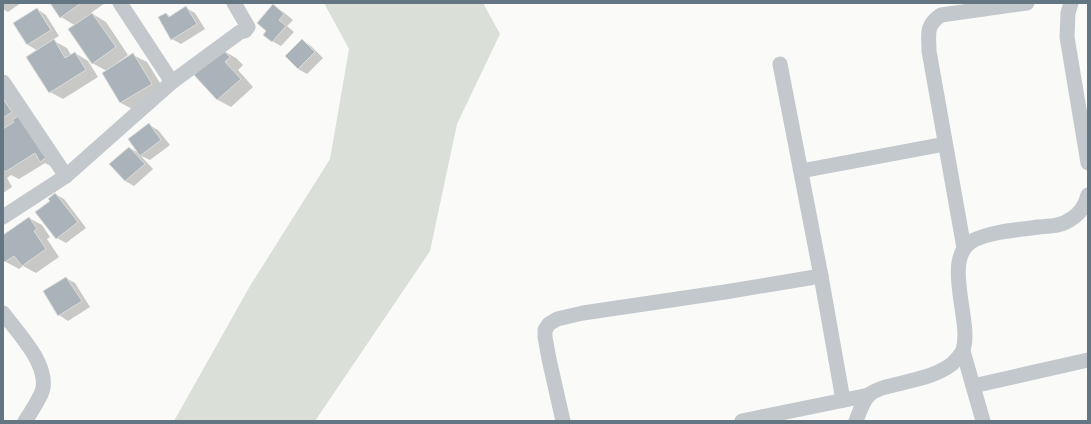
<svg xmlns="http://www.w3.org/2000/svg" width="1091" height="424" viewBox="0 0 1091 424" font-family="'DM Sans',sans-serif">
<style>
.green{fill:#dadfd7}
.shadow{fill:#0003}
.building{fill:#aab3b9;stroke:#dcdcda}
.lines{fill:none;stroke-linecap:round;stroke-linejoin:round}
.minor{stroke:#c3c8cc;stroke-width:15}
</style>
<rect width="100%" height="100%" fill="#fafaf8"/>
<polygon class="green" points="324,3 483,3 500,34 457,124 430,251 315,421 174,421 250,286 330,159 349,49"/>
<g class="shadow">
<polygon points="3,3 21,3 8,12 3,9"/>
<polygon points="51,3 105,3 91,13 106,22 128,55 117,63 118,64 133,55 147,62 165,91 134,110 121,103 103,73 107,71 92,63 76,26 61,17"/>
<polygon points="273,6 282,11 293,20 287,26 294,32 281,46 272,41 268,31"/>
<polygon points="186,8 195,13 205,29 181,44 172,39 166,14 171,17"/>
<polygon points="37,9 46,15 59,36 52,40 67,48 71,55 75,53 88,61 98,77 63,99 50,92 38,51 28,45"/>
<polygon points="302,40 311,46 323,58 307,74 298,69"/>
<polygon points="222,50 236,58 243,65 238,70 253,87 231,107 218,100 195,75"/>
<polygon points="3,82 54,168 45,163 19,179 11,175 7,178 12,187 3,193"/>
<polygon points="149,125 158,130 170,145 150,160 141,156 153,169 134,186 125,181 130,148 140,154"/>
<polygon points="55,194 64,199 86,228 66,243 57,238 51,202"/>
<polygon points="29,218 42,225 50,237 47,239 59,257 36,273 23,266 19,269 6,262 3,258 3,235 4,235"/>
<polygon points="66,278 75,283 90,307 68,321 59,315"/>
</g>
<g class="building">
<polygon points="50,3 81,3 60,18"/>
<polygon points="273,4 284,14 279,20 286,26 272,42 263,35 266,31 257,23"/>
<polygon points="186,6 197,24 171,40 158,17 166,13 169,17"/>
<polygon points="37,8 51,30 27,45 13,23"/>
<polygon points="92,13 116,47 92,64 68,29"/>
<polygon points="54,39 65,58 75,52 86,70 49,93 26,57"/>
<polygon points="302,39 315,52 298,69 285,56"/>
<polygon points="222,49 230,57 225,62 241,79 217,100 194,75"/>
<polygon points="133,53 152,84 120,103 102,73"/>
<polygon points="3,99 12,112 3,118"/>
<polygon points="21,114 47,157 40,162 35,153 5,172 3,169 3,129 14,122 12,120"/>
<polygon points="149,123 161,140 140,156 128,139"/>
<polygon points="129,147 145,164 125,181 109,164"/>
<polygon points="55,193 78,222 56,239 35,212 50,201 48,199"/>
<polygon points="29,217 37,229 34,231 46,249 22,266 14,256 5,262 3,260 3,235"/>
<polygon points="66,277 82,301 58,316 43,291"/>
</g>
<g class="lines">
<g class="minor">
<polyline points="120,3 172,82"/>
<polyline points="1071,3 1068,13 1067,37 1088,163"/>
<polyline points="780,64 821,276"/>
<polyline points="3,82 66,176"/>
<polyline points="801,171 945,144"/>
<polyline points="3,217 66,176 172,82 240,32 245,31 248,27 234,3"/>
<path d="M964,248L929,51C929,34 925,26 941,15L1027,3"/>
<path d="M3,313C18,333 47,362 43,388C42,395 30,414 25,421"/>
<polyline points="963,351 983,421"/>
<polyline points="973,386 1088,360"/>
<polyline points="563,421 549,359 545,337 545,330 549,324 557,319 583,313 725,292 821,276 843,400"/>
<polyline points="742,421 869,395"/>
<path d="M856,421C859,413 863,400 870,394C878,388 889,386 898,384C917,379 936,376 952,364C956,360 961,355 963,350C973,322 940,257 974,240C994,231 1018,230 1039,227C1050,226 1062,226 1071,219C1080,214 1086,204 1088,195"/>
</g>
</g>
<rect width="1091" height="424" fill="none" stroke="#657683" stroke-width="8"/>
</svg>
